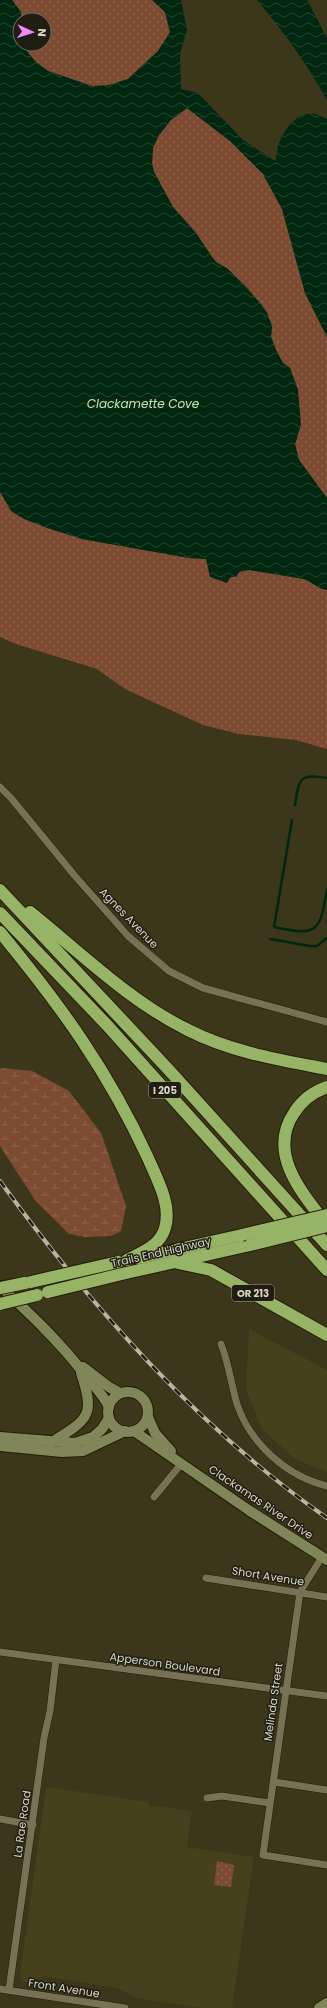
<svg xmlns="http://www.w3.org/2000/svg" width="327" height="2008" viewBox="0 0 327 2008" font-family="Poppins,sans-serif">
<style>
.built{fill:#47401d}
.green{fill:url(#green-dots)}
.wetland{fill:url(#wetland-marsh)}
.water{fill:url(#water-waves)}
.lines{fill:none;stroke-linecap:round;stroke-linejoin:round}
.stream{stroke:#00270f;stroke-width:2.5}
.street-casing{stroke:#231e03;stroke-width:8}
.secondary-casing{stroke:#231e03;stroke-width:12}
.highway-casing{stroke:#231e03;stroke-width:14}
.street{stroke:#777255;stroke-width:7}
.secondary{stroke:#81865a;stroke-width:10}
.highway{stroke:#97b466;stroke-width:12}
.rail-casing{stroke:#b9b5a3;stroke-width:4}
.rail{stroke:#201e12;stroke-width:2.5;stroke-dasharray:8;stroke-linecap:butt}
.highway-bridge-casing{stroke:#231e03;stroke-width:14;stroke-linecap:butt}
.highway-bridge{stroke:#97b466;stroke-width:12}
.labels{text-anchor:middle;stroke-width:3;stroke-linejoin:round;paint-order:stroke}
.shield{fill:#201e12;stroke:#a29f90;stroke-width:1}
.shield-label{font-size:10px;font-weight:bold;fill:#d9d6c6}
.street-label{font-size:11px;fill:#d9d6c6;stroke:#201e12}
.water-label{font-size:12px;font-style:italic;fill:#96f9b4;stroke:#201e12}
</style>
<defs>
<pattern id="green-dots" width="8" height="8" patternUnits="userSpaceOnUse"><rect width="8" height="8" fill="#7d4a32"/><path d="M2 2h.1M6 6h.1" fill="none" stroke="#8f634e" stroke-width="1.8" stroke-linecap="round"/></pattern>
<pattern id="wetland-marsh" width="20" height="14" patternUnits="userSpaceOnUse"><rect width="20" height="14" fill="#7d4a32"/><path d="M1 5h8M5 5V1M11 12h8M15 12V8" fill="none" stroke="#8f634e"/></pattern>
<pattern id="water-waves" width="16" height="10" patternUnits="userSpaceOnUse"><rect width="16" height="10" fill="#00270f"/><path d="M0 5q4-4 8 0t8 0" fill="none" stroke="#254630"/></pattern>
</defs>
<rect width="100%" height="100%" fill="#3c371b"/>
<g class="built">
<polygon points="249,1329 327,1370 327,1472 295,1459 262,1429 246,1389"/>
<polygon points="46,1787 149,1802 149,1805 192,1811 187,1847 254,1857 232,2008 201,2008 156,2001 136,1998 118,1988 43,1976 29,1983 22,1982 20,1976"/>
</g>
<g class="green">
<polygon points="12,0 152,0 165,12 170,33 158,51 128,79 109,86 92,86 48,71 35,61 26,50 26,44 44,44 44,20 22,20 21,12"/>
<polygon points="187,108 230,141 263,174 282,209 305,293 327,337 327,498 299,460 295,444 298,435 298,390 290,368 283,363 276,350 271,337 272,326 267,313 248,288 228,269 216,262 212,257 196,233 173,207 154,172 152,163 153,148 159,135 171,120"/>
<path d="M0,492L82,539L189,558L206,559L227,583C232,574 239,572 249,570L304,579C312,582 318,589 327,590V749L296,740L239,734L203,725L125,689L97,669L16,644L0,637Z"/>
<polygon points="217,1861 234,1865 231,1887 214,1885"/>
</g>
<polygon class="wetland" points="2,1068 32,1071 69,1091 101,1133 126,1206 121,1231 111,1236 85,1237 69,1234 35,1200 0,1146 0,1069"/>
<g class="water">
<path d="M0,0H12L21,12L22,20H20V44H26V50L35,61L48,71L92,86L109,85L128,79L158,51L170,32L165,12L152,0H181L187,30L180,54L181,89L198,93L243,140L275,161C277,156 277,151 278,146C283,131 297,110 315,114C319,115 323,117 327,119V337L305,293L282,209L263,174L230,141L187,108L171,120L159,135L153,148L152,163L154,172L173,207L196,233L212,257L216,262L228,269L261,304L267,313L272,326L271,337L276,350L283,363L290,368L298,390L301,425L295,444L299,460L327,498V590C318,589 312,582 304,579L249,570L240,571L236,577H230L227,583L210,577L206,559L189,558L82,539L50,529L24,519L11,511L0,492Z"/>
<path d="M257,0H307L327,38V100C307,64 284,32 257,0Z"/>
</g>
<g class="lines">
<g class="stream">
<path d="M295,805C299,779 299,773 327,778"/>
<path d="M292,820L274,927C319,937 320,931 327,889"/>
<polyline points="270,939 310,946 317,946 327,938"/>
</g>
<defs>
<g id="street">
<polyline points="0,787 11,798 75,876 128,936 169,971 203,988 327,1022"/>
<path d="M221,1344C229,1364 231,1384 237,1404C250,1443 286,1476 327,1486"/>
<polyline points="154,1497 182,1463"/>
<polyline points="322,1557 300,1592 263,1855 327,1865"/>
<polyline points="206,1578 327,1597"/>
<polyline points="0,1652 327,1696"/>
<polyline points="274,1782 327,1790"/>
<polyline points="207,1798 222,1796 270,1803"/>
<polyline points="0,1819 33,1825"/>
<polyline points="0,1989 125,2008"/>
<polyline points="9,1990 44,1738 50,1711 56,1660"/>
</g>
<g id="secondary">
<path d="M0,1286C30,1314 60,1342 85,1375C94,1386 103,1394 109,1407"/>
<polyline points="83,1367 109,1387 120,1393"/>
<circle cx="128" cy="1412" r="20"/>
<polyline points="148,1417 155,1433 171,1451"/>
<polyline points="134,1431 250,1511 327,1560"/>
<polyline points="0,1437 75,1443 93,1437 102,1429 109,1418"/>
<path d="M55,1440C91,1418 94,1413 81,1373"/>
<polyline points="0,1446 62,1452 83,1451 125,1431"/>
<polyline points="319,2008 327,2003"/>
</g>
<g id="highway">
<polyline points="0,890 168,1069 327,1245"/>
<path d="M30,912C81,953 129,1001 188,1030C231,1052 280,1060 327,1069"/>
<polyline points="0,913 106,1024 327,1270"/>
<path d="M0,932C61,1006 108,1071 148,1158C157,1179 172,1205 165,1228C160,1246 142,1252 127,1260"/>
<path d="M326,1224C302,1193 267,1153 294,1113C302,1100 313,1092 327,1087"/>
<polyline points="139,1258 242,1235"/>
<polyline points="174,1262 211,1270 327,1335"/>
<polyline points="126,1273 250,1245"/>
</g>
</defs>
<use href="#street" class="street-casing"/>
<use href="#secondary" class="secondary-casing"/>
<use href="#highway" class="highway-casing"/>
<use href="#street" class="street"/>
<use href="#secondary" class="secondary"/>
<use href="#highway" class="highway"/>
<defs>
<path id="rail" d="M0,1181C92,1308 198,1428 327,1518"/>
</defs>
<use href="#rail" class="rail-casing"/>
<use href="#rail" class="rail"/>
<defs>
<g id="highway-bridge">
<polyline points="242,1235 327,1215"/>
<polyline points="250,1245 327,1226"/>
<polyline points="31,1282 118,1262"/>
<polyline points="0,1288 25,1283"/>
<polyline points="48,1292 126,1273"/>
<polyline points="0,1304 37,1295"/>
</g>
</defs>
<use href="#highway-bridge" class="highway-bridge-casing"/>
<use href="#highway-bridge" class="highway-bridge"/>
</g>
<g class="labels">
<g class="shield">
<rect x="149" y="1082" width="32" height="16" rx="3"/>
<rect x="232" y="1285" width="42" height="16" rx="3"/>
</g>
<g class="shield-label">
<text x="165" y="1094">I 205</text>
<text x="253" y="1297">OR 213</text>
</g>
<g class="street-label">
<text transform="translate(129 918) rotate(46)" y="4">Agnes Avenue</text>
<text transform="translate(161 1252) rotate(-13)" y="4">Trails End Highway</text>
<text transform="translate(261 1502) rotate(34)" y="4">Clackamas River Drive</text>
<text transform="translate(268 1576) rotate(9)" y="4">Short Avenue</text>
<text transform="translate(165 1664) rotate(8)" y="4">Apperson Boulevard</text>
<text transform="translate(273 1702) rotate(-82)" y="4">Melinda Street</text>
<text transform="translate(22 1824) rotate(-82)" y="4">La Rae Road</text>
<text transform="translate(64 1988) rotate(9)" y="4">Front Avenue</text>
</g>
<g class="water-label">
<text x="143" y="408">Clackamette Cove</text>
</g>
</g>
<g transform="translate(32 32) rotate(93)"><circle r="19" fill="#201e12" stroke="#6a685a"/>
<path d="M0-3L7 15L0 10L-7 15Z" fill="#ee8bf8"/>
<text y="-6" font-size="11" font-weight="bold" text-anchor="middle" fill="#d9d6c6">N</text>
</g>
</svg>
